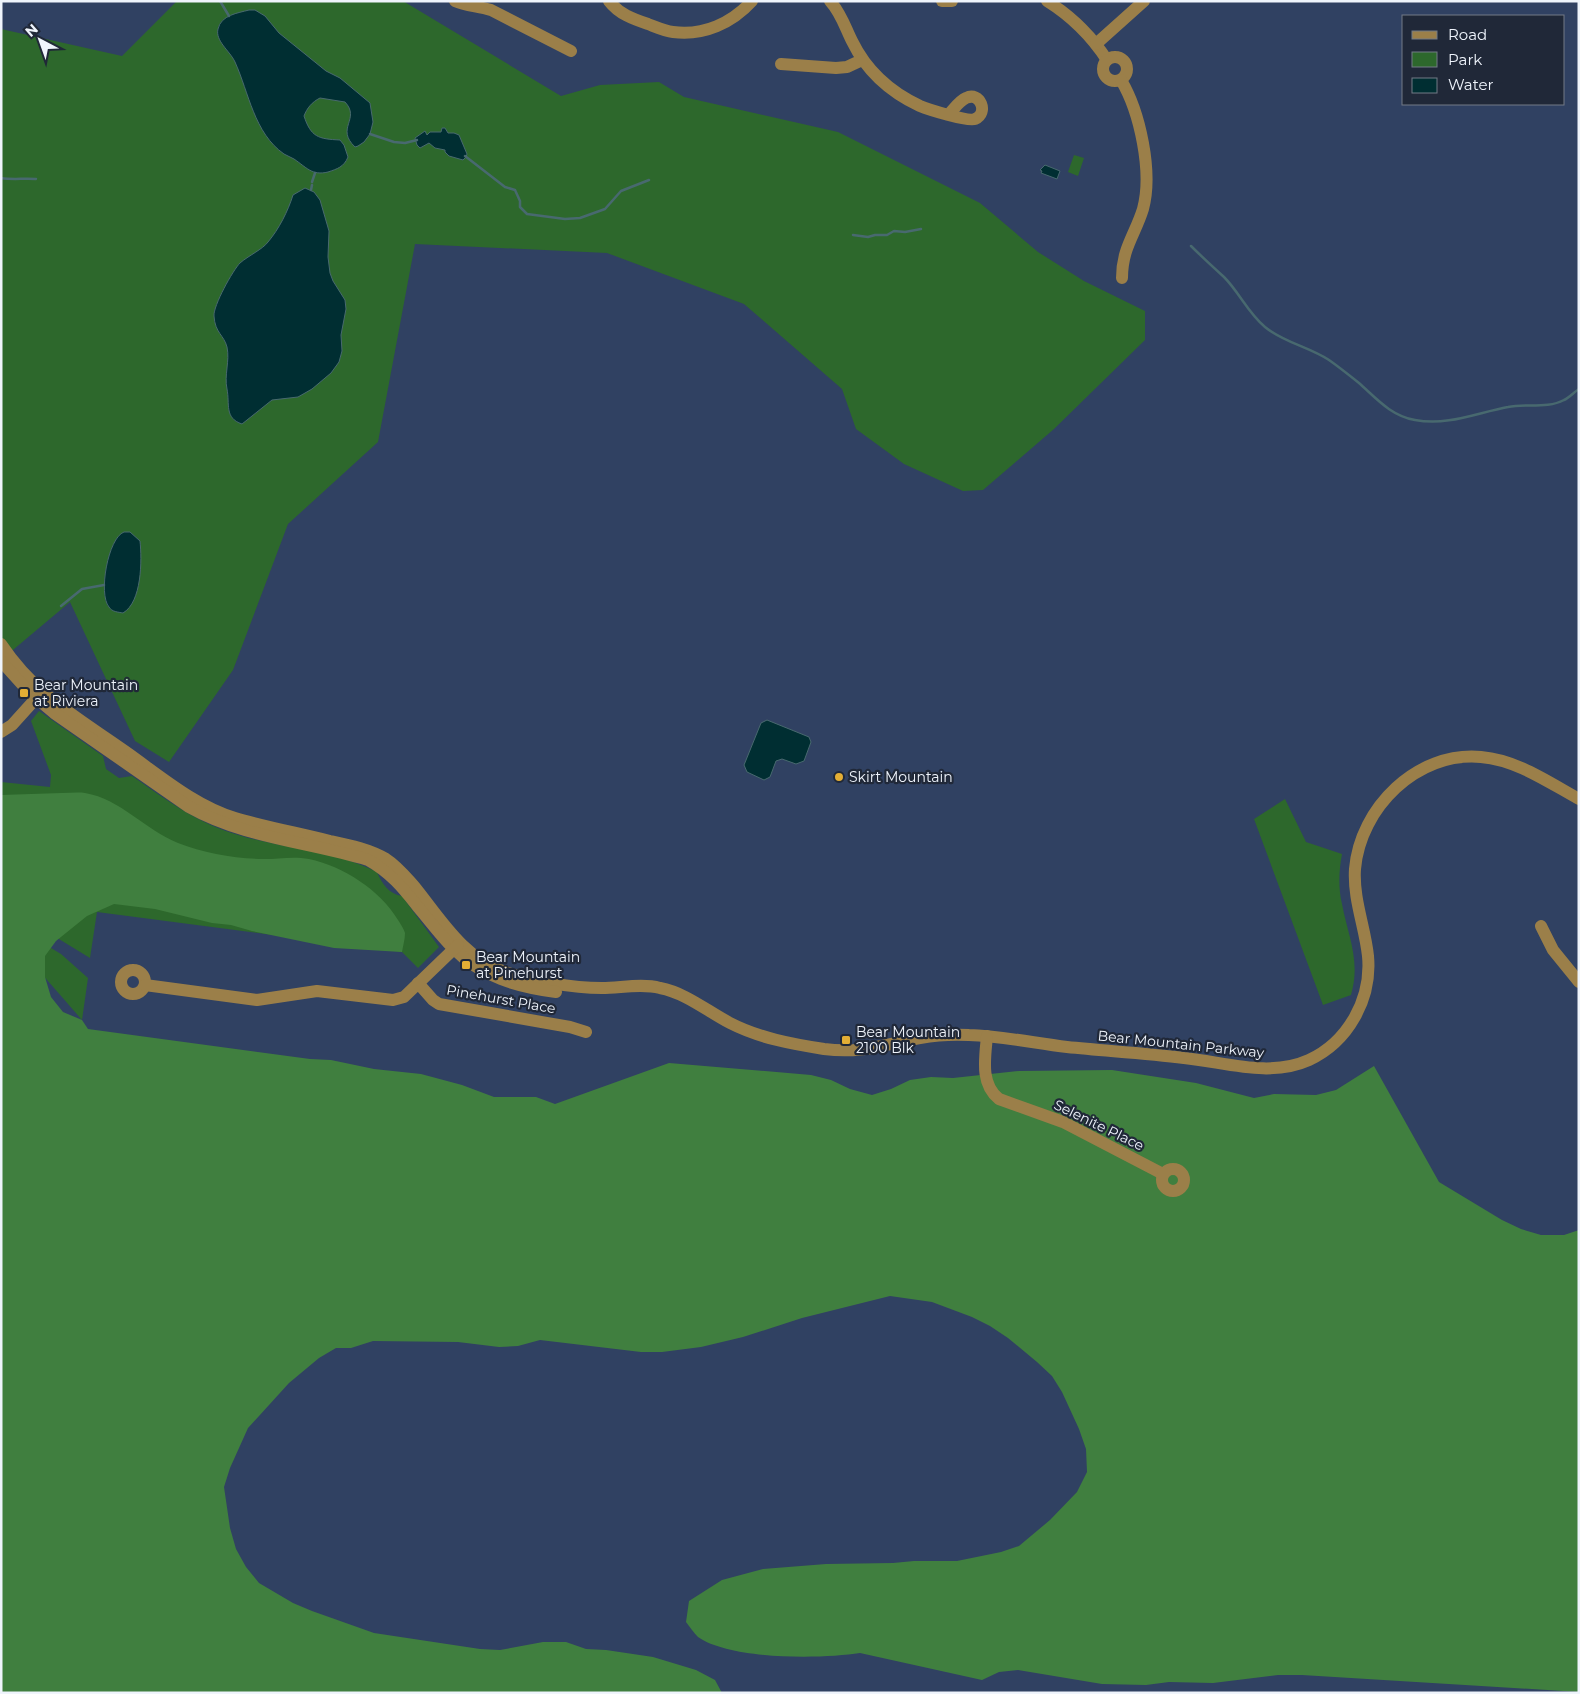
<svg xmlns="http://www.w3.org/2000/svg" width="1580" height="1694" viewBox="0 0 1580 1694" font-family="Montserrat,sans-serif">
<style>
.green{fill:#2d682c}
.forest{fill:#407f3f}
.water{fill:#002e32;stroke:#48696f}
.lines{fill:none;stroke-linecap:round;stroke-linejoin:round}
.stream{stroke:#48696f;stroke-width:2.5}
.minor{stroke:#9b7f49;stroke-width:12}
.poi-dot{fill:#e3ae35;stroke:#202838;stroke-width:2}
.labels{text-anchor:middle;stroke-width:4.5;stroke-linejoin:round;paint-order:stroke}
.poi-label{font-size:14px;fill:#eff4fc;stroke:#202838;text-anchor:start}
.street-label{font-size:14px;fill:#eff4fc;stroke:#202838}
</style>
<rect width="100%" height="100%" fill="#304162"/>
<g class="green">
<polygon points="177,1 403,1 561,96 600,85 659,82 684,97 838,132 980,203 1038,252 1084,281 1145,311 1145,340 1054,429 983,490 963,491 904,464 856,429 842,389 744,304 607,253 415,244 378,442 288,524 233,670 169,762 135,741 70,602 1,660 1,29 122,56"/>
<polygon points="1074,155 1084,158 1078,176 1068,172"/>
<path d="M39,711L103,756L106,769L119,778L132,776C161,796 190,818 223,830C271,848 332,849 377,872C382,884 389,894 402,896L439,947L418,968L402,952L97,912L90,958L49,933L1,873V782L50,787L51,775L31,721Z"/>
<path d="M1285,799L1306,842L1342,854C1339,870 1338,887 1342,904C1348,936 1361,961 1351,995L1323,1005L1254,819Z"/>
<polygon points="41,942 61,954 88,978 82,1020 27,957"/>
</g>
<path class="forest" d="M62,793C70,793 78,792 85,793C121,799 145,830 178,843C204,853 236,859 264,859C279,859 293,856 309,859C343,866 380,890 398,920C400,923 404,929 405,933C405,939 403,946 402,952L334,948L252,931L231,925L212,923L155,909L114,904L87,916L56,941L45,956V977L51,997L63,1012L82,1020L88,1029L310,1059L331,1060L374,1069L421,1074L462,1085L494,1097H536L555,1104L669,1063L811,1075L831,1080L850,1089L872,1095L891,1089L910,1080L931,1077L953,1078L1019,1071L1112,1070L1196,1083L1254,1098L1274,1094L1316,1095L1336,1090L1374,1066L1439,1182L1502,1220L1521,1229L1541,1235H1564L1579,1230V1692L1302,1675H1278L1213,1683L1169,1682L1146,1685L1102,1684L1018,1670L999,1672L982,1680L860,1653C821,1659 731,1660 698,1637C694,1633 690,1627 686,1622L689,1601L722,1580L763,1569L826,1564L893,1563L914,1561H957L1001,1552L1019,1546L1050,1520L1077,1492L1087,1472L1086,1449L1079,1429L1062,1392L1052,1376L1037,1362L1008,1338L990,1326L972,1317L932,1302L890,1296L802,1318L743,1337L701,1347L662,1352H641L540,1340L518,1346L499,1347L458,1342L373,1341L351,1348H336L319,1358L289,1383L248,1428L230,1468L224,1487L230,1528L236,1549L246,1567L259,1583L293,1603L312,1611L374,1633L480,1649L500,1650L543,1642H566L586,1649L606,1650L653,1657L696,1670L715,1680L722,1693H1V795Z"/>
<g class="water">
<path d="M249,10H255L265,16L279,33L326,71L340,78L370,103L373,122L370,134L364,142L358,146L355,147C335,128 361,119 345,102L320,98C312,102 307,108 304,116C311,137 318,139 340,140L344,145L348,157C344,167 337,169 328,172C312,176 306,167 294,159C291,157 287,156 284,154C254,133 249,93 235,62C230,51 215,41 218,29C221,15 238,13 249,10Z"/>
<polygon points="442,128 445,128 448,133 454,133 459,135 467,154 466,157 463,160 449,156 445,152 445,150 435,148 429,143 420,148 417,145 415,138 425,131 427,135 430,132 441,132"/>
<polygon points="1045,165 1060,171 1057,179 1041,173 1042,171 1040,170"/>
<path d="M305,188L314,192L320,200L329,231L328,257L330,273L333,281L345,300L346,309L341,335L342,351L339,362L331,373L312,389L298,397L272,400L242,424C224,418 230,404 227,389C224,375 230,361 227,347C224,335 215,333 214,316C213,306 233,270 240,263C248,256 263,249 268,242C279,229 288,211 293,195Z"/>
<path d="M124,532H130L140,541C142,560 142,602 123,613C118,612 112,612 109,607C98,594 108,538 124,532Z"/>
<polygon points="767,720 809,737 811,742 804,761 796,764 782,759 776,761 770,777 764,780 747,772 744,765 761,723"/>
</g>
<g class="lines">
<g class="stream">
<polyline points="220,1 229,16"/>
<polyline points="370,134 394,142 405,143 417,140"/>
<polyline points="465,156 505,187 515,190 520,201 520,207 527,214 565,219 580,218 605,209 621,191 649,180"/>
<path d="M1,178C13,180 24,178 36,179"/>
<polyline points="312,182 315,173"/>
<polyline points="311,190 312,185"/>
<polyline points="853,235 868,237 875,235 887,235 894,231 905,232 921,229"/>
<path d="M1191,246C1202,257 1213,267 1224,277C1239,292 1248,313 1265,327C1283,342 1309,347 1329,360C1339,367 1349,375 1359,383C1376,398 1391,416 1415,420C1448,426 1476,413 1508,407C1526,403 1547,409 1564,400C1569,398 1574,392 1579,389"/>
<polyline points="61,606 82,589 104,585"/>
</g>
<g class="minor">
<path d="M455,1C466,6 479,6 491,10L571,51"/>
<path d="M609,1C619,14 633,19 648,24C656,27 665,31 673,32C704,36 732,23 752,1"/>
<path d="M830,1C841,13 845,27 852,41C866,70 890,92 920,106C927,109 968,122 975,119C989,113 980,91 966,98C959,101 954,109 949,114"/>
<polyline points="942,1 952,1"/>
<path d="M1047,1C1071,16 1092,37 1107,60"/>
<polyline points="1096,44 1144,1"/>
<circle cx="1115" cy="69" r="12"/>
<polyline points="781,64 836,68 847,67 862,60"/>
<path d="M1121,80C1140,112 1153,172 1143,209C1135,235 1122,248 1122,278"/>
<path d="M1,644C35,695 78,718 126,752C160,776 195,806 235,818C266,827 298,833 330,841C349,845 369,849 386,859C397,866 405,876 414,886C440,918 463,958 505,972C533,981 572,988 602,988C620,988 642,983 660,988C686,993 707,1011 730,1023C759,1038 792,1044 824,1049C863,1054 884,1044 920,1038C937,1035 953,1034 969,1035C1002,1036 1034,1043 1067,1047C1106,1051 1145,1053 1184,1058C1225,1062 1269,1078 1309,1060C1348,1042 1372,999 1368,956C1365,927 1353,899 1355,869C1360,808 1417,751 1481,757C1517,760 1548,782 1579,799"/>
<path d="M1,661L29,692L54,713L189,807C244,838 309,842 368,860C390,872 403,888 418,907C430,921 440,935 453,948C481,977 518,987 556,992"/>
<polyline points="1,732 12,725 40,694"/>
<polyline points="1541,926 1553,950 1579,982"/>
<circle cx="133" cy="982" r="12"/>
<polyline points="418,983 433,1000 439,1004 570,1027 586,1032"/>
<polyline points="145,985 257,1000 317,991 393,1000 404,997 458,945"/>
<path d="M987,1036C985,1058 980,1084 999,1099L1063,1122L1163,1174"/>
<circle cx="1173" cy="1180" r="11"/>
</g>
</g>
<g class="poi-dot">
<rect x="19" y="688" width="10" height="10" rx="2.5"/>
<circle cx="839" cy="777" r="5"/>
<rect x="461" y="960" width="10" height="10" rx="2.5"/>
<rect x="841" y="1035" width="10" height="10" rx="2.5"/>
</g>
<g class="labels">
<g class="poi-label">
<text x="34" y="690">Bear Mountain<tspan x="34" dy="16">at Riviera</tspan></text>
<text x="849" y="782">Skirt Mountain</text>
<text x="476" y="962">Bear Mountain<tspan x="476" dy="16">at Pinehurst</tspan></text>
<text x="856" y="1037">Bear Mountain<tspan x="856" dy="16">2100 Blk</tspan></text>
</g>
<g class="street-label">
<text transform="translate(501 999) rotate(10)" y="5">Pinehurst Place</text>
<text transform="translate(1181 1044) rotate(6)" y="5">Bear Mountain Parkway</text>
<text transform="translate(1099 1125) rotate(26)" y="5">Selenite Place</text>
</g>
</g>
<rect width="1580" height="1694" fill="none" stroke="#eff4fc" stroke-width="5"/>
<rect x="1402" y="15" width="162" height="90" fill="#202838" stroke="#737a86"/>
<rect x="1412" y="31" width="25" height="8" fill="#9b7f49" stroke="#737a86"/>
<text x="1448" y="40" font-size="15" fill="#eff4fc">Road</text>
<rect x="1412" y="52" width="25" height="15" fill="#2d682c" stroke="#737a86"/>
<text x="1448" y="65" font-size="15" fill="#eff4fc">Park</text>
<rect x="1412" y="78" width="25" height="15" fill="#002e32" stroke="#737a86"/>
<text x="1448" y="90" font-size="15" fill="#eff4fc">Water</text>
<g transform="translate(40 40) rotate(319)" stroke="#202838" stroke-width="4" paint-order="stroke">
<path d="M0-4L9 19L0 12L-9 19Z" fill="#eff4fc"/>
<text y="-8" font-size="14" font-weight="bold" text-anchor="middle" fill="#eff4fc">N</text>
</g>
</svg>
